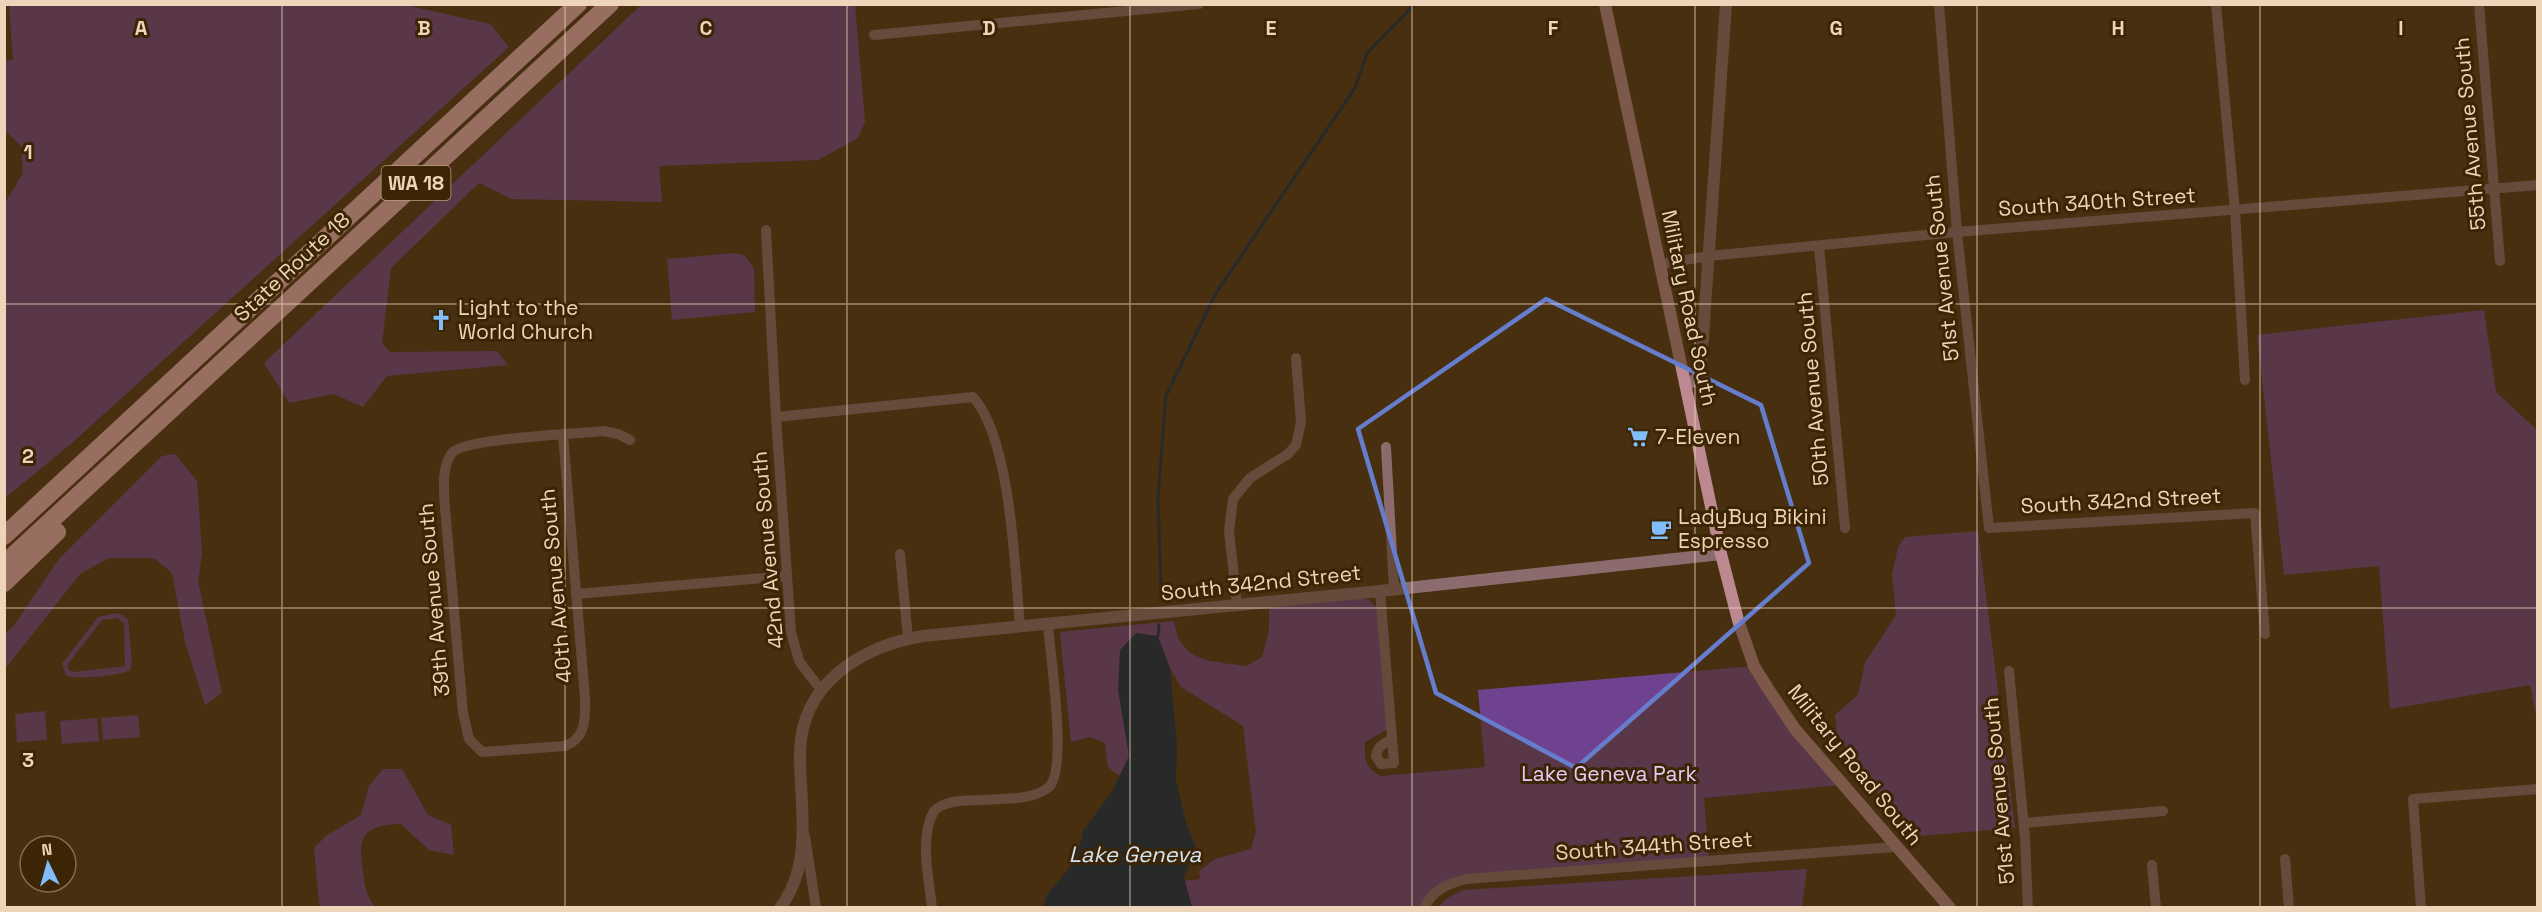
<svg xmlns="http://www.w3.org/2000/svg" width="2542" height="912" viewBox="0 0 2542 912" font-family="'Space Grotesk',sans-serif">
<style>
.green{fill:#6f428f;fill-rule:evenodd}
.water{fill:#002548}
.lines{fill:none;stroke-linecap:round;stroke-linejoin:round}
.stream{stroke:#002548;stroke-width:3}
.minor{stroke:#8c6b6f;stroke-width:10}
.tertiary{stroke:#8c6b6f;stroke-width:12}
.secondary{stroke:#bd8990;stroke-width:12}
.motorway{stroke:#fbbac3;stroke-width:18}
.marked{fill:none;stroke:#667dcd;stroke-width:4.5;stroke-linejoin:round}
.grid{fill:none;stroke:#eed4b8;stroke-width:1.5;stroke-opacity:0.55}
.labels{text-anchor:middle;stroke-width:6;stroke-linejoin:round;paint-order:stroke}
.shield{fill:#3c2505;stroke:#b9a082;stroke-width:1.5}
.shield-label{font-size:20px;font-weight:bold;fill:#eed4b8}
.street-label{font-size:21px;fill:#eed4b8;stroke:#3c2505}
.poi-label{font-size:21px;fill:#eed4b8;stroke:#3c2505;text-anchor:start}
.park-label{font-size:21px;fill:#e3cbf6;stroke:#3c2505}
.water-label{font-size:22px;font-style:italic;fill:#d3e5f8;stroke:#3c2505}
.grid-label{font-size:20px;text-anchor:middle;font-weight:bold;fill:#eed4b8;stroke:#3c2505;stroke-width:6;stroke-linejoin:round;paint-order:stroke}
</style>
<rect width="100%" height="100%" fill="#472f10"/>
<g class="green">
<polygon points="9,5 405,5 490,24 509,47 72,443 5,498 5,203 23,173 21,146 5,131 5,61 13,60"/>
<polygon points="641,5 855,5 865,122 858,138 818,160 659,166 662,202 511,199 479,183 391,268 382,343 390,352 497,351 508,365 387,376 363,407 334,394 289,403 264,363"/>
<polygon points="735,253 745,256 754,269 755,312 672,320 667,259"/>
<polygon points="2484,310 2496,392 2537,430 2537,721 2530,685 2390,709 2379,566 2284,575 2257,335"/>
<polygon points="175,454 197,481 202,553 198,581 222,693 205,705 185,642 172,573 154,558 109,558 80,574 5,669 5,634 15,624 58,560 162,456"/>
<polygon points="1978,531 2015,828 1920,836 1877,792 1837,734 1835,715 1858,695 1865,663 1896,615 1892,574 1898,547 1905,537"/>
<path d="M1360,597L1369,600L1378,609L1388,729L1365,742C1364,759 1365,768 1381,776L1485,767L1478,690L1754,666L1841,785L1704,798L1709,862L1454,882L1424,907H1192L1184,881L1200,879L1199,871L1215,859L1251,849L1256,832L1243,726L1181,687L1170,668L1128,743L1129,756L1121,777L1108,767L1105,743L1090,737L1071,742L1060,632L1174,621C1180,663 1211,661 1247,666L1262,657L1269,631V608Z"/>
<path d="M118,613L128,619L132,662L130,670C120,676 76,680 66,675L62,664L98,617ZM117,618L124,623L125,666L74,672L68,670V664L102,620Z"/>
<polygon points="45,711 47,740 17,742 15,714"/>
<polygon points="138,715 140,737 103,740 101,718"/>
<polygon points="97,718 99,741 62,744 60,721"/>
<path d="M383,769H402L428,815L451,825L454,855L429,850L401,824C363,825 357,836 363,872C365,886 366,896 375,907H322L319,903L314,848L326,836L361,815L369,786Z"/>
<polygon points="1807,869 1802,907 1438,907 1449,897 1463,890"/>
</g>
<polygon class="water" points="1136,633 1158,636 1170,668 1177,744 1176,781 1186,822 1196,848 1184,877 1192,907 1043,907 1046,896 1077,859 1083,831 1111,793 1129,756 1118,690 1120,650"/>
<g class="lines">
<g class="stream">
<polyline points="1161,592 1158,497 1166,396 1216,293 1355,88 1367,53 1415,4"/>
<polyline points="1158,636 1159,625"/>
</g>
<g class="minor">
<polyline points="1939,4 1957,232 1989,528 2255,513 2265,634"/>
<polyline points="2216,4 2235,211 2245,380"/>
<polyline points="2479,4 2500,261"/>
<polyline points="874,35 1199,4"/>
<polyline points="766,230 776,417 791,632 799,661 821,690"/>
<polyline points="1819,246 1845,528"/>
<polyline points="1660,264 1709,256 1957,232 2538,185"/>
<path d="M776,417L973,397C1011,439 1015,569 1020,627"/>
<path d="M563,435L585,698C585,717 587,738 565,746L482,752L469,739L463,713L445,508C444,491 441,467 452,453C464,438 578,434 603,431L618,434L630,440"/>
<polyline points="1386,447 1394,589"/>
<polyline points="900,554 908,638"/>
<path d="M1380,591L1394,763L1381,764L1376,756C1377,746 1384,744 1392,739"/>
<polyline points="576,594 787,576"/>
<polyline points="1237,604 1229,531 1233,499 1250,478 1288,454 1296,445 1301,422 1296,358"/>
<polyline points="2009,671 2025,838 2028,908"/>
<polyline points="2024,823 2163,811"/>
<polyline points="805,836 816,908"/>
<polyline points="2285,859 2289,908"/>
<polyline points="2152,865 2156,908"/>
<path d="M932,908C929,879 919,837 934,811C946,799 967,801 982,800C1002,798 1032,801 1049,787C1068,770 1050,653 1048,625"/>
<path d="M1424,908C1433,890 1447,884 1466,879L1895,847"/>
<polyline points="2421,908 2413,799 2538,789"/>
</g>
<g class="tertiary">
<polyline points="1686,385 1698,378 1701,366 1726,4"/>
<path d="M780,908C815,861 799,804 800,751C802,682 863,646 923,636L1380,591L1721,554"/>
</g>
<polyline class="secondary" points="1605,4 1721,554 1738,620 1754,666 1767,687 1795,729 1950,908"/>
<g class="motorway">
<polyline points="4,536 578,4"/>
<polyline points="4,564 610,4"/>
<polyline points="4,583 57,532"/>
</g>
</g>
<path d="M0 0H2542V912H0ZM1546,299L1761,405L1809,563L1576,768L1436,693L1358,429Z" fill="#472f10" fill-opacity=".55" fill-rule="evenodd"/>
<path class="marked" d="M1546,299L1761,405L1809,563L1576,768L1436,693L1358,429Z"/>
<path class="grid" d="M282,4V908M565,4V908M847,4V908M1130,4V908M1412,4V908M1695,4V908M1977,4V908M2260,4V908M4,304H2538M4,608H2538"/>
<defs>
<symbol id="church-bare" viewBox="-9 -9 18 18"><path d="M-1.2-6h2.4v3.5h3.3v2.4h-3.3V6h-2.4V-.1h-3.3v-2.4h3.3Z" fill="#80bdfa" stroke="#3c2505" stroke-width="2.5" paint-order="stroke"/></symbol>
<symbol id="supermarket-bare" viewBox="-9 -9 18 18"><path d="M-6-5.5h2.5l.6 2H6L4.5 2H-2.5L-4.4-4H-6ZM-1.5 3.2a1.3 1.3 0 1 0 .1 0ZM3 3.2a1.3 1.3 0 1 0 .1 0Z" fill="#80bdfa" stroke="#3c2505" stroke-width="2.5" paint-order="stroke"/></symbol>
<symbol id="cafe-bare" viewBox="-9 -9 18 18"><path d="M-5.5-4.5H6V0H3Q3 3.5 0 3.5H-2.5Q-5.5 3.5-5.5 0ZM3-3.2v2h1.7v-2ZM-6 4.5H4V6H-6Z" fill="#80bdfa" stroke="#3c2505" stroke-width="2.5" paint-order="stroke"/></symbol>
</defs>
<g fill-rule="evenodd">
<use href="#church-bare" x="426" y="305" width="30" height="30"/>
<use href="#supermarket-bare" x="1623" y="422" width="30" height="30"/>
<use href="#cafe-bare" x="1646" y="514" width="30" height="30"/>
</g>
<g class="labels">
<rect class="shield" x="381.5" y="166" width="69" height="34" rx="4.5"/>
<g class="shield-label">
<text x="416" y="190">WA 18</text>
</g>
<g class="street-label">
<text transform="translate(2470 134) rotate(-95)" y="7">55th Avenue South</text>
<text transform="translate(2097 202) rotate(-4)" y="7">South 340th Street</text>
<text transform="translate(292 267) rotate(-43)" y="7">State Route 18</text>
<text transform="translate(1942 268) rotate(-96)" y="7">51st Avenue South</text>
<text transform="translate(1689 308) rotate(78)" y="7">Military Road South</text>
<text transform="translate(1813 389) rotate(-95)" y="7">50th Avenue South</text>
<text transform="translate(2121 501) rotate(-3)" y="7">South 342nd Street</text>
<text transform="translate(768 550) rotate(-95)" y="7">42nd Avenue South</text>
<text transform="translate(1261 583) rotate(-6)" y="7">South 342nd Street</text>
<text transform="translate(556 586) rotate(-95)" y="7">40th Avenue South</text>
<text transform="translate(434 600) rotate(-95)" y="7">39th Avenue South</text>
<text transform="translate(1855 765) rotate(51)" y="7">Military Road South</text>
<text transform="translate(1999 791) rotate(-95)" y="7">51st Avenue South</text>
<text transform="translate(1654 846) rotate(-4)" y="7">South 344th Street</text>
</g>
<g class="poi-label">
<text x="458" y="315">Light to the<tspan x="458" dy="24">World Church</tspan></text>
<text x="1655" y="444">7-Eleven</text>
<text x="1678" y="524">LadyBug Bikini<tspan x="1678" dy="24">Espresso</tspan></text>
</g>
<g class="park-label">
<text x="1609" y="781">Lake Geneva Park</text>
</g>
<g class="water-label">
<text x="1135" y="862">Lake Geneva</text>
</g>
</g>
<g class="grid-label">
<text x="141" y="35">A</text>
<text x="424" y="35">B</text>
<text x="706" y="35">C</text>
<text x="989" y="35">D</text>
<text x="1271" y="35">E</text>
<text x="1553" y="35">F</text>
<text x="1836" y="35">G</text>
<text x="2118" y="35">H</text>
<text x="2401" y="35">I</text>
<text x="28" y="159">1</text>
<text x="28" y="463">2</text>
<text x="28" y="767">3</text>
</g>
<rect width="2542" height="912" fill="none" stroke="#eed4b8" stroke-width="12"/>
<g transform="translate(48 864) rotate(355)"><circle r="28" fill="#3c2505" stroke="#836b4d" stroke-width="1.5"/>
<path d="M0-4.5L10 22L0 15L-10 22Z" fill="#80bdfa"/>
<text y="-9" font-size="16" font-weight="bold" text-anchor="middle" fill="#eed4b8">N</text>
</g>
</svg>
